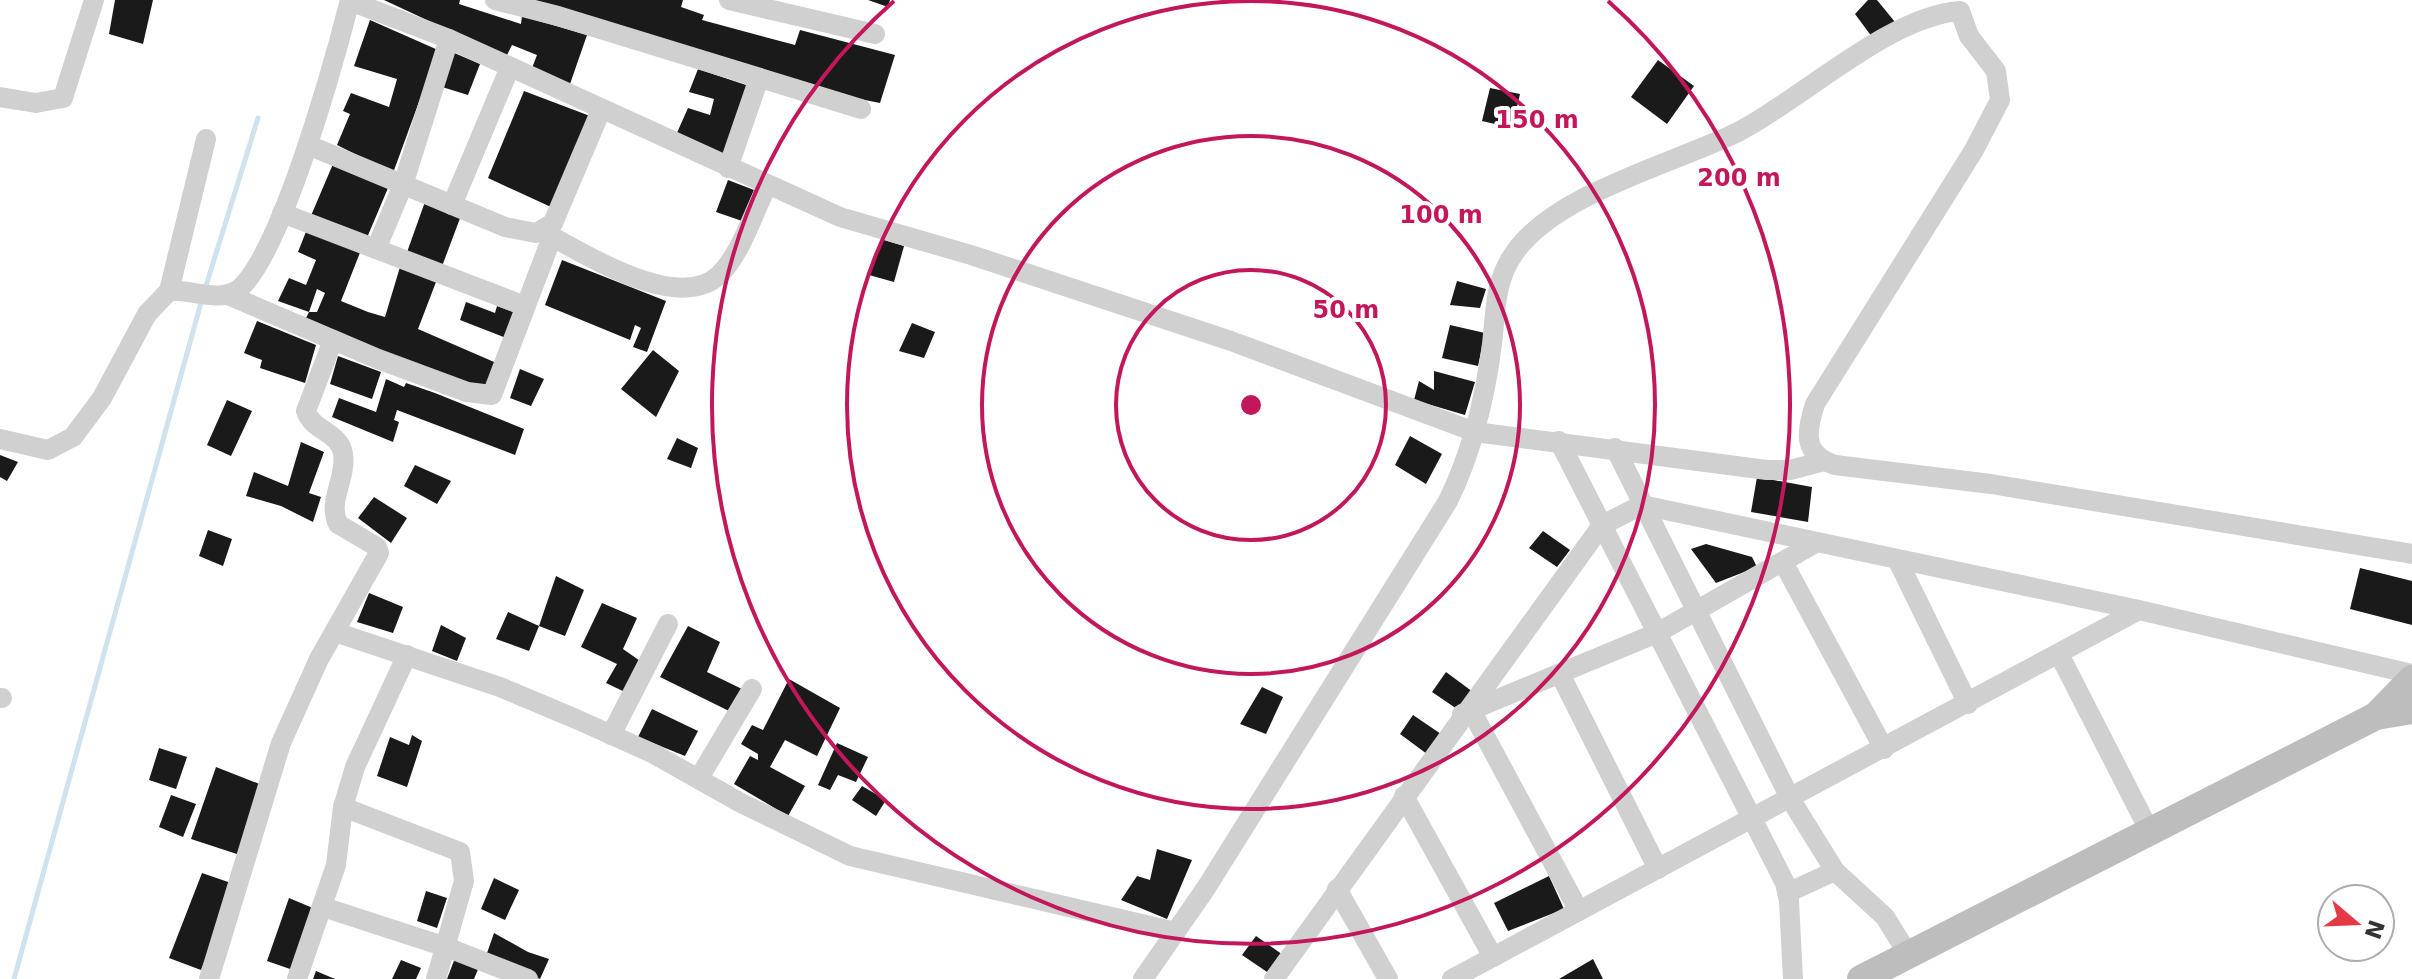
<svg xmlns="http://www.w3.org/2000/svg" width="2412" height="979" viewBox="0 0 2412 979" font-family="'DejaVu Sans',sans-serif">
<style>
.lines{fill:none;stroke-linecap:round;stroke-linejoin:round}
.stream{stroke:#cfe2ee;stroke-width:5}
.building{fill:#1a1a1a;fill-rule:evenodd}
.street{stroke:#d0d0d0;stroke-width:20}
.secondary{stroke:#bdbdbd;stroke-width:28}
.ring{fill:none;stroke:#c2185b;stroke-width:4}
.centre{fill:#c2185b;stroke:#fff;stroke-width:4}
.ring-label{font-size:24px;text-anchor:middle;font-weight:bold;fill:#c2185b;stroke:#fff;stroke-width:8;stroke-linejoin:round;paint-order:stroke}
</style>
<rect width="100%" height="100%" fill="#fff"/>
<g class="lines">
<g class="stream">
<polyline points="205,289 258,118"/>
<polyline points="14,979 202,299"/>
</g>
</g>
<g class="building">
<polygon points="115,0 153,0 143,44 109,34"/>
<polygon points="384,0 460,0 459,4 521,24 522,16 587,35 570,84 532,68 537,55 512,45 506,57"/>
<polygon points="530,0 683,0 681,7 704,15 702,20 795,45 800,30 895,55 880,103 850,97"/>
<polygon points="868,0 890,0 888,7"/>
<polygon points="1868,0 1877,0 1895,22 1872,37 1855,14"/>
<polygon points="370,20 438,50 393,173 337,145 350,114 343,111 351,93 389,107 397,79 354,66"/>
<polygon points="452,52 480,64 468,95 442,87"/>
<polygon points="1658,60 1694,86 1667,124 1631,97"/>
<polygon points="698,69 749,86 725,158 676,135 688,108 710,115 714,99 689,92"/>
<polygon points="1490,88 1520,94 1512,128 1482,121"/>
<polygon points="524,91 590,116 551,207 488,178"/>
<polygon points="333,164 388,188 366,240 310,218"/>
<polygon points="728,180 754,190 742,221 716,212"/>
<polygon points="426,199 462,213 441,269 406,255"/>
<path d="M307,229L361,250L341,301L368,312L385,317L400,267L436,282L418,329L501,365L490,391L304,322L309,312L278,301L289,278L306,285L316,260L298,252ZM317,289L325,293L317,312H309Z"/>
<polygon points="881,239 904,246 894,282 869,275"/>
<polygon points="562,260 666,301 647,352 633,347 641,328 635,325 630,340 545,305"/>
<polygon points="1457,281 1486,289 1480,308 1450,305"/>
<polygon points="466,302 495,313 497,306 519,314 511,340 460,320"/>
<polygon points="257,321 316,345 305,383 260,368 262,360 244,353"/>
<polygon points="912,323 935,332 924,358 899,351"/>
<polygon points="1450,325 1485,333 1478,366 1442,358"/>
<polygon points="653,350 679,371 656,417 621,389"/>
<polygon points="338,356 381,372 372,399 330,384"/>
<polygon points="520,369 544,379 531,406 510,398"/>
<polygon points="1434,371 1475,382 1465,415 1414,400 1419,381 1434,390"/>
<polygon points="386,379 404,387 406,383 435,393 524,429 515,455 397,410 394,420 399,422 393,442 332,417 339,398 376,412"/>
<polygon points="227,400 252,411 231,456 207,445"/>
<polygon points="1410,436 1442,454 1426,484 1395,465"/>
<polygon points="677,438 698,448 691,468 667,459"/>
<polygon points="301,442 324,452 309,493 321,497 313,522 281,506 246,496 254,472 288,486"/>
<polygon points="0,455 18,462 7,481 0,477"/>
<polygon points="415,465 451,481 437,504 404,486"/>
<polygon points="1757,477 1812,487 1808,522 1751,512"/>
<polygon points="374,497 407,518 391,543 358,518"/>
<polygon points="208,530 232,539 223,566 199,556"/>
<polygon points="1543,531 1570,550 1557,567 1529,548"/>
<polygon points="1706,544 1752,557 1757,567 1716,583 1691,549"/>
<polygon points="2360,568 2412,581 2412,625 2350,609"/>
<polygon points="556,576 584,590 565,636 539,626"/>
<polygon points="369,593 403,607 393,633 357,622"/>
<polygon points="602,603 637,618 623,649 643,663 627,693 606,683 617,664 581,647"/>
<polygon points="508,612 539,626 529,651 496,639"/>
<polygon points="441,625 466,638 457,661 432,651"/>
<polygon points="688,626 720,642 707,672 742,689 729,711 660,677"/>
<polygon points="1446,672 1473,692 1460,711 1432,692"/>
<polygon points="789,679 840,708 817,756 785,740 770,767 805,786 788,816 734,784 750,756 758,760 758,754 741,744 752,725 763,730"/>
<polygon points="1262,687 1283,697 1266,734 1240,724"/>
<polygon points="652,709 698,731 685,756 638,737"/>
<polygon points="1413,715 1441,734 1427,754 1400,734"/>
<polygon points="412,735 422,741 407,787 377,776 390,737 409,745"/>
<polygon points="837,743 868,757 856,782 838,775 830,790 818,785"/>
<polygon points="159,748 187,757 176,789 149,780"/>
<polygon points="216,767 262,785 243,856 191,839"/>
<polygon points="862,786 886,800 876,816 852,800"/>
<polygon points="171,795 196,804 183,837 159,827"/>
<polygon points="1157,849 1192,860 1167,919 1121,900 1137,876 1150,880"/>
<polygon points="202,873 234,884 201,970 169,958"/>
<polygon points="1549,876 1564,909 1508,931 1494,903"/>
<polygon points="494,878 519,890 505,920 481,909"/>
<polygon points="426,891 447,898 437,928 417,921"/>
<polygon points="289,898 315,909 293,970 267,961"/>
<polygon points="494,933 528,952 549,959 540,979 486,956"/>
<polygon points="1256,936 1283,955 1270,974 1242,955"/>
<polygon points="455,958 479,967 474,979 447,979"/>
<polygon points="1593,959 1603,979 1559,979"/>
<polygon points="401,960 421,968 416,979 392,979"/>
<polygon points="316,971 335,979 313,979"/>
</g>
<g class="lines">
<g class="street">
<polyline points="495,0 558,16 861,109"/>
<polyline points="729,0 875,34"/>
<polyline points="350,1 449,39 840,217 971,255 1231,341 1475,432 1767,470 1790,470 1824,461"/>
<polyline points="0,97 36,103 63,98 94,0"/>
<polyline points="308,145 505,227 536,233 553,223 601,110"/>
<polyline points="728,168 759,78"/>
<polyline points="452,205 510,67"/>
<polyline points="282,213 525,306"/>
<path d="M543,232C584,253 679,315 720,274C742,252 753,213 767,186"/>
<polyline points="376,249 403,185 449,39"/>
<polyline points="169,291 206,139"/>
<polyline points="228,295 378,359 467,392 492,395 552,237"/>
<path d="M0,439L48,450L73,437L102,398L147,314L169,291C190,289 217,302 236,291C279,264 336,55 350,0"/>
<polyline points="1559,441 1785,883 1789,901 1793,979"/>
<polyline points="1615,448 1791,800 1835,871 1885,917 1908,954"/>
<polyline points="1897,559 1968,704"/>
<polyline points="1783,562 1884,749"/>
<polyline points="335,632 500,687 576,719 654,754 741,803 850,856 1176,932"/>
<polyline points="2059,654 2149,830"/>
<polyline points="1560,674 1658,869"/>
<polyline points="0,698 2,698"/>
<polyline points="1471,710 1579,911"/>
<polyline points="1462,714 1657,633 1817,542"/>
<polyline points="611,735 668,624"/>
<polyline points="699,778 752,689"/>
<polyline points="1404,796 1493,957"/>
<polyline points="343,807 460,852 464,881 436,979"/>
<polyline points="1337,889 1388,979"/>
<polyline points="1787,893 1835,871"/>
<polyline points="323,907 446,947 528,979"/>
<path d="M209,979L281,743L319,659L379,553L377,547L338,524C327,501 347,478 343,454C340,432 312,431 306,411L333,340"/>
<polyline points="297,979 336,865 343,807 355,767 407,655"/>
<path d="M1143,979L1206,888L1448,501C1472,452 1485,399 1492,344C1496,311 1494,281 1515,252C1557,193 1673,164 1738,132C1802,99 1889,16 1960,11L1969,36L1996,71L2000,100L1974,150L1815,404C1806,432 1802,454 1835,465L1991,484L2412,554"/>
<polyline points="1274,979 1602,525 1642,505 2139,610 2412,674"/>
<polyline points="1452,979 2139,610"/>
</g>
<g class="secondary">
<polyline points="2376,716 2412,679"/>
<polyline points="1861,979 2376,716 2412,710"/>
</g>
</g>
<g class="ring">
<circle cx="1251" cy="405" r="135"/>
<circle cx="1251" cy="405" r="269"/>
<circle cx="1251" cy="405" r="404"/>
<path d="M1608 1A539 539 0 1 1 894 1"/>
</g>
<circle cx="1251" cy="405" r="12" class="centre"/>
<g class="ring-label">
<text x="1537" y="128">150 m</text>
<text x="1739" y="186">200 m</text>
<text x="1441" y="223">100 m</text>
<text x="1346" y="318">50 m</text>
</g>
<g transform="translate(2356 923) rotate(109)"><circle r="38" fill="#ffffff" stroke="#adadad" stroke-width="2"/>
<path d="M0-6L14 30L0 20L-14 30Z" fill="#e63946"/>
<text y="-12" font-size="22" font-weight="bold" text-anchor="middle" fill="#333333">N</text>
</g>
</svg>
